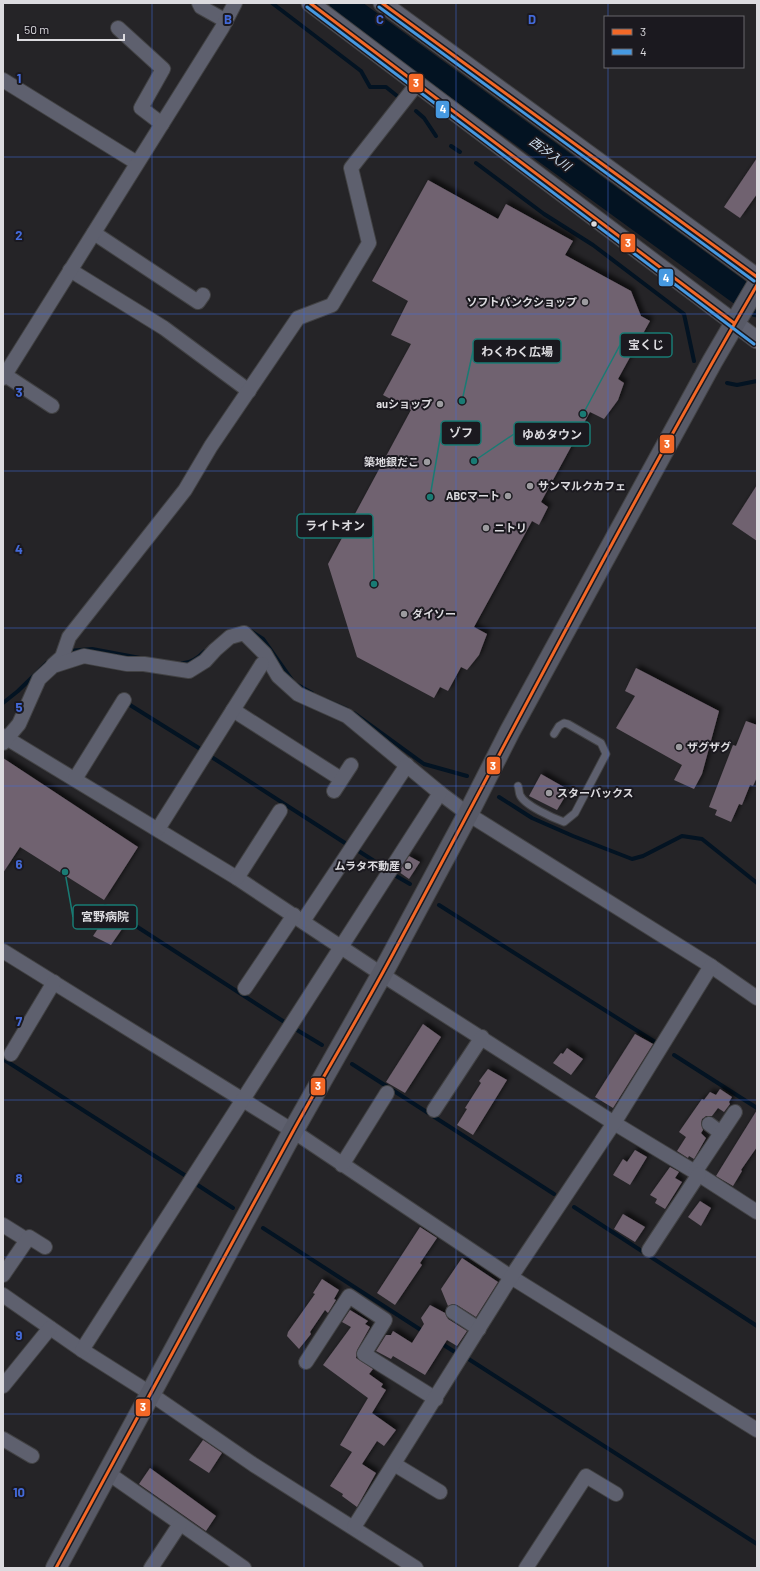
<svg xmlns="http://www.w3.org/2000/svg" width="760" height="1571" viewBox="0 0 760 1571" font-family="Barlow,'Noto Sans JP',sans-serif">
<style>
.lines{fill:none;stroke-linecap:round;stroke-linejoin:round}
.stream{stroke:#031322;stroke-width:4}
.river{stroke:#031322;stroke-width:25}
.building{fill:#70626f;filter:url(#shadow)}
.service-casing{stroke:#424244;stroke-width:9}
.minor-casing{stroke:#424244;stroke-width:16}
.tertiary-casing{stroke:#424244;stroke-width:19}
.secondary-casing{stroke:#424244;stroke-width:22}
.service{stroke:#5e606e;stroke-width:7}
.minor{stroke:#5e606e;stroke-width:14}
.tertiary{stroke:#5e606e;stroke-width:17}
.secondary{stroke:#585a67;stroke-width:20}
.bus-1-casing{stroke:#1b191f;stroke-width:6}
.bus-2-casing{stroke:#1b191f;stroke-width:6}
.bus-1{stroke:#f36827;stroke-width:3}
.bus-2{stroke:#4699e1;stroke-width:3}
.grid{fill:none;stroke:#436ad9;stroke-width:1;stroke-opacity:0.55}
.bus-dot{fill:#dcdbdf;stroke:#1b191f;stroke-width:1.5}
.poi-dot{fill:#9c9b9f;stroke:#1b191f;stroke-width:1.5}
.labels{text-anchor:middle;stroke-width:4;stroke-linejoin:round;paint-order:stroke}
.poi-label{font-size:11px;font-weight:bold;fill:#dcdbdf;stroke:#1b191f;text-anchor:end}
.water-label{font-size:12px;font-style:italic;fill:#cfe0f0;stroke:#1b191f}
.grid-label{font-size:13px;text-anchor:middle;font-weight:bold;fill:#436ad9;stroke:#1b191f;stroke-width:4;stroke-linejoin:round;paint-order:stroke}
.leader{fill:none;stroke:#197b74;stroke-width:1.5}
.callout-dot{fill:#197b74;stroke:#1b191f;stroke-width:1.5}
.callout{fill:#1b191f;stroke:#197b74;stroke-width:1.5}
.callout-label{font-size:12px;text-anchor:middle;font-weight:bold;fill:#dcdbdf}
.line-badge{stroke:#1b191f;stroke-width:1.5}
.badge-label{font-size:11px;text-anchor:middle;font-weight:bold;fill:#fff}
</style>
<defs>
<filter id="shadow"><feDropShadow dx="3.5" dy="-3.5" stdDeviation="2" flood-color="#0009"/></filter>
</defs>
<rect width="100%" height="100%" fill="#252427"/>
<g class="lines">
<g class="stream">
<polyline points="272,3 361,71 370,87 386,87 401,99"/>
<polyline points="416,111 424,118 436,136"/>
<polyline points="451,146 460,152"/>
<polyline points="476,163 544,214 593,245 684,314 694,361"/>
<polyline points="727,383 737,385 757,381"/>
<polyline points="249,630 263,639 294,683 312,693"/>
<polyline points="68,651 92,649 140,658"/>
<path d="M182,663C191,664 199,657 205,651"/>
<polyline points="326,700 347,709"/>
<polyline points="3,703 18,691 51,659"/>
<polyline points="130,705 202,750"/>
<polyline points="354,713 424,764 467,776"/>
<polyline points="210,756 345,843"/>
<polyline points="499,797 532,818 573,836 632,859 643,856 682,836 702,839 757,883"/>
<polyline points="357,850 385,868"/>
<polyline points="391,873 410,884"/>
<polyline points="439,905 655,1042"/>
<polyline points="105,906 286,1023"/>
<polyline points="292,1027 322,1045"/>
<polyline points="674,1055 757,1108"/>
<polyline points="3,1059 186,1176"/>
<polyline points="352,1064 554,1194"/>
<polyline points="193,1182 233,1208"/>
<polyline points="574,1207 757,1326"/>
<polyline points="263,1228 424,1332"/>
<polyline points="439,1342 458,1354"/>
<polyline points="467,1358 757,1544"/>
</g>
<polyline class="river" points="342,3 757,305"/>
</g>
<g class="building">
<polygon points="757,158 757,194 740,218 724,207"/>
<polygon points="428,180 498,219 506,204 573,241 565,255 631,291 641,316 650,321 618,379 624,383 618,400 604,419 590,412 541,502 548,507 539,525 532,521 474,627 487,634 479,655 467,670 461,667 448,691 440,687 434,698 357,657 328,564 411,410 383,395 411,344 391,335 408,301 372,281"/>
<polygon points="757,485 757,541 732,524"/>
<polygon points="636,668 719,711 702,774 694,789 674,780 682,765 616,728 635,696 625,691"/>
<polygon points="746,721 757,725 757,777 753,786 750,785 742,805 739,804 731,822 715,815 717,810 709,807 733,745 736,746"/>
<polygon points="3,758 138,847 104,900 20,847 3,873"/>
<polygon points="541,774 569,790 557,810 529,796"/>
<polygon points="409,856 420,862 409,879 399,872"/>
<polygon points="105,918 122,929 111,945 93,936"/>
<polygon points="423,1024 441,1037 405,1093 386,1082"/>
<polygon points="635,1034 653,1044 613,1108 595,1097"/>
<polygon points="567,1048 583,1059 571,1075 553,1063 561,1053 563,1054"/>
<polygon points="488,1069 507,1080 473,1135 457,1125 467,1109 465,1108 481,1083 479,1081"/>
<polygon points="720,1089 732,1097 729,1102 730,1104 724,1112 718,1108 712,1116 706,1116 702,1119 701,1123 703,1130 701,1133 706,1138 694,1159 689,1156 688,1158 677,1151 686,1137 679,1132 702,1099 704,1100 710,1092 716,1095"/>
<polygon points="757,1110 757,1147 741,1170 742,1171 733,1186 716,1176"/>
<polygon points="635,1150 647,1157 630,1185 613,1175 623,1159 627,1162"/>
<polygon points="670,1167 679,1172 675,1178 682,1182 665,1209 655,1203 657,1199 650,1195"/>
<polygon points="700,1201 711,1208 701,1226 688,1217"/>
<polygon points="623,1214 645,1227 635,1242 614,1229"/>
<polygon points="420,1227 437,1238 420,1263 422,1265 395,1305 377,1293"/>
<polygon points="462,1258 498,1282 476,1317 457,1305 453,1304 448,1306 441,1289"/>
<polygon points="322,1279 339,1290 334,1299 336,1300 328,1313 325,1310 310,1332 311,1334 299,1349 287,1336 288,1332 315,1294 313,1293"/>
<polygon points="430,1305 445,1313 448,1319 467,1331 457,1346 447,1340 425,1375 393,1356 391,1359 376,1351 386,1335 391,1335 393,1331 412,1343 424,1324 421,1318"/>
<polygon points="350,1310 368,1321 365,1324 370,1327 357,1350 356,1358 373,1369 369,1374 383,1384 381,1387 386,1390 372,1413 396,1430 384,1446 377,1441 362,1464 376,1473 357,1507 342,1496 343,1494 330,1486 352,1452 340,1445 368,1398 323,1365 351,1327 342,1322"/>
<polygon points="203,1440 222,1453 209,1473 189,1460"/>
<polygon points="150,1468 216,1516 206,1531 139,1484"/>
</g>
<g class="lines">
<defs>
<path id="service" d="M518,786C519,788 519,793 520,795C524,805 553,818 564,822L575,813L606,754L601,743L568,724L564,723L559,726L554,734"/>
<g id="minor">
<polyline points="199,3 201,7 226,21"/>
<polyline points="118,28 163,69 141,108 162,124"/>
<polyline points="3,80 137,163"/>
<polyline points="94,233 198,302 203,295"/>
<polyline points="70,270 164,328 249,391"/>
<polyline points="5,375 52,406"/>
<polyline points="3,378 222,28 235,3"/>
<polyline points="53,665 62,657 69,637 185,490 211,446 298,318 332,305 369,243 351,168 417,84"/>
<polyline points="233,710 341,779"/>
<polyline points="3,736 237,878 392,981 614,1123 695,1172 757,1212"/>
<polyline points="3,743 19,724 39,679 53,666 84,656 127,664 144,664 189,671 205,661 215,650 230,637 244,633 265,654 278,676 298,694 347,716 440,793 468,814 711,966 757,998"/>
<polyline points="75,779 124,700"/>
<polyline points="334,791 351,765"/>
<polyline points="158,829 262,664"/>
<polyline points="237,878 280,811"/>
<polyline points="303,921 407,765"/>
<polyline points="3,951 293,1131 511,1277 757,1430"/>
<polyline points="245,988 294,915"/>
<polyline points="11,1054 54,982"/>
<polyline points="434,1110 482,1037"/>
<polyline points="709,1124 721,1133"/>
<polyline points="342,1165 387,1093"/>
<polyline points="695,1172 735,1112"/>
<polyline points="3,1225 27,1240"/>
<polyline points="649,1250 699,1174"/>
<polyline points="3,1275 29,1237 45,1247"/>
<polyline points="3,1295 82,1350 142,1388 254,1465 416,1568"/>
<polyline points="453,1312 479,1329"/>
<polyline points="82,1350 440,793"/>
<polyline points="306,1362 349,1296 385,1320 364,1354 436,1399"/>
<polyline points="3,1386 50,1328"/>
<polyline points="3,1439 32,1456"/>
<polyline points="394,1464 440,1492"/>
<polyline points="108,1473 244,1568"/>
<polyline points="354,1527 511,1277 614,1123 711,966"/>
<polyline points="151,1568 180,1524"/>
<polyline points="526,1568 586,1476 616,1494"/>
</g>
<g id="tertiary">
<polyline points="310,3 757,340"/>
<polyline points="382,3 757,277"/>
</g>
<polyline id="secondary" points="56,1568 293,1131 382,974 468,814 510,731 712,362 757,285"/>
</defs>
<use href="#service" class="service-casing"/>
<use href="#minor" class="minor-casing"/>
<use href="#tertiary" class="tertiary-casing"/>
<use href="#secondary" class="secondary-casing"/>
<use href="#service" class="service"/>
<use href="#minor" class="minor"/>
<use href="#tertiary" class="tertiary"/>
<use href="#secondary" class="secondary"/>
<defs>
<g id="bus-1">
<polyline points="310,3 734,323"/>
<polyline points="382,3 757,277"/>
<path d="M56,1568C134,1424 212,1279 291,1135C325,1073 362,1012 395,950C515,727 630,503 757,285"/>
</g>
<g id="bus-2">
<polyline points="307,7 754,344"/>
<polyline points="379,7 754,281"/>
</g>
</defs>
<use href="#bus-1" class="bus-1-casing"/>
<use href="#bus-2" class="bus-2-casing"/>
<use href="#bus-1" class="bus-1"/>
<use href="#bus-2" class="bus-2"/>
</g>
<path class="grid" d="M152,3V1568M304,3V1568M456,3V1568M608,3V17M608,67V1568M3,157H757M3,314H757M3,471H757M3,628H757M3,786H757M3,943H757M3,1100H757M3,1257H757M3,1414H757"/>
<circle class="bus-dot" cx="594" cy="224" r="3.5"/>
<g class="poi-dot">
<circle cx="585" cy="302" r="4"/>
<circle cx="440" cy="404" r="4"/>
<circle cx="427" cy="462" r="4"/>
<circle cx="530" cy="486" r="4"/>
<circle cx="508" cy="496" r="4"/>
<circle cx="486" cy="528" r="4"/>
<circle cx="404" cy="614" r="4"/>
<circle cx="679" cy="747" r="4"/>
<circle cx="549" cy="793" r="4"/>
<circle cx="408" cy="866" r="4"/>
</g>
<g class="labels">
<g class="poi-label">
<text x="577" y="306">ソフトバンクショップ</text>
<text x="432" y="408">auショップ</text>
<text x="419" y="466">築地銀だこ</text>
<text x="538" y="490" text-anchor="start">サンマルクカフェ</text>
<text x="500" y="500">ABCマート</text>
<text x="494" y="532" text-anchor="start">ニトリ</text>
<text x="412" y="618" text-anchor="start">ダイソー</text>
<text x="687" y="751" text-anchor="start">ザグザグ</text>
<text x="557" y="797" text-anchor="start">スターバックス</text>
<text x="400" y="870">ムラタ不動産</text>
</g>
<g class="water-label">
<text transform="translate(550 154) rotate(36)" y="4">西汐入川</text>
</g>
</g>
<g class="grid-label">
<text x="228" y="24">B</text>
<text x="380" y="24">C</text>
<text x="532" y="24">D</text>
<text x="19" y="83">1</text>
<text x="19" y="240">2</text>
<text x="19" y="397">3</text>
<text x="19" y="554">4</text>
<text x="19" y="712">5</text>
<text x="19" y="869">6</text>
<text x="19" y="1026">7</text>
<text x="19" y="1183">8</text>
<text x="19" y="1340">9</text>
<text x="19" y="1497">10</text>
</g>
<path class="leader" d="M583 414L620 345M462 401L473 351M430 497L441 433M474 461L514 434M374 584L373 526M65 872L73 917"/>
<g class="callout-dot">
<circle cx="583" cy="414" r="4"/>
<circle cx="462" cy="401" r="4"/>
<circle cx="430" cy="497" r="4"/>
<circle cx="474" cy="461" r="4"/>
<circle cx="374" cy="584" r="4"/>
<circle cx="65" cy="872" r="4"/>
</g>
<g class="callout">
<rect x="620" y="333" width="52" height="24" rx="4"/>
<rect x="473" y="339" width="88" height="24" rx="4"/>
<rect x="441" y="421" width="40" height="24" rx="4"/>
<rect x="514" y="422" width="76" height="24" rx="4"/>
<rect x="297" y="514" width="76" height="24" rx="4"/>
<rect x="73" y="905" width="64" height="24" rx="4"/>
</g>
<g class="callout-label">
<text x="646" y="349">宝くじ</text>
<text x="517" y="356">わくわく広場</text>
<text x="461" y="437">ゾフ</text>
<text x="552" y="439">ゆめタウン</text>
<text x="335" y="530">ライトオン</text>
<text x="105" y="921">宮野病院</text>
</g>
<g class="line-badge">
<rect x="408" y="73" width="16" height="20" rx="4" fill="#f36827"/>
<rect x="435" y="100" width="15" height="19" rx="4" fill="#4699e1"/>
<rect x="620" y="233" width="16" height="20" rx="4" fill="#f36827"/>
<rect x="658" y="268" width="16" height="19" rx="4" fill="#4699e1"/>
<rect x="659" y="434" width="16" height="20" rx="4" fill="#f36827"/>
<rect x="486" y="756" width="15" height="19" rx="4" fill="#f36827"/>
<rect x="310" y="1077" width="16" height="19" rx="4" fill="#f36827"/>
<rect x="135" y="1398" width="16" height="19" rx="4" fill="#f36827"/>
</g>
<g class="badge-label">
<text x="416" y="87">3</text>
<text x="443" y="113">4</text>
<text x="628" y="247">3</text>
<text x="666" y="282">4</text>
<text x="667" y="448">3</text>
<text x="493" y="770">3</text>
<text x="318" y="1090">3</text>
<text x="143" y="1411">3</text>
</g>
<rect width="760" height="1571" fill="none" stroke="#dcdbdf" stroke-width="8"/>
<rect x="604" y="16" width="140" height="52" fill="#1b191f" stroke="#68676c"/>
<rect x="612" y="29" width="20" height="6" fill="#f36827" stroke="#68676c"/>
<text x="640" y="36" font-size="12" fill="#dcdbdf">3</text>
<rect x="612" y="49" width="20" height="6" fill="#4699e1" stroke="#68676c"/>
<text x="640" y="56" font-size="12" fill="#dcdbdf">4</text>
<path d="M18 34v6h106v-6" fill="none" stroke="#dcdbdf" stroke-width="2"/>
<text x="24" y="34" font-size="12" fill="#dcdbdf" stroke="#1b191f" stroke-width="3" paint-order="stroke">50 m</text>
</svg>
